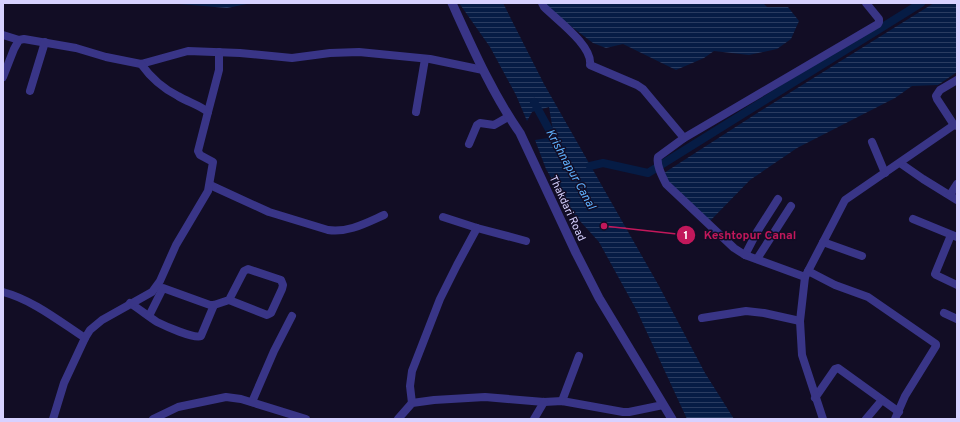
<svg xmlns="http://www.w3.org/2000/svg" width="960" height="422" viewBox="0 0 960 422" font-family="Overpass,sans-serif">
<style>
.water{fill:url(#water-rules)}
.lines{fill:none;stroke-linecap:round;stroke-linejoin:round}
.canal{stroke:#061c45;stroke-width:8}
.minor{stroke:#393587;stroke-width:8}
.tertiary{stroke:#393587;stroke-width:9}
.labels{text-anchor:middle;stroke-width:3;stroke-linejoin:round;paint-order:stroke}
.street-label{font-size:11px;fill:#d7d1ff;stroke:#120d25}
.water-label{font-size:12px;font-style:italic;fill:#5fb2ff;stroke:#120d25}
.leader{fill:none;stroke:#c2185b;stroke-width:1.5}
.callout-dot{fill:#c2185b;stroke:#120d25;stroke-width:1.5}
.mark-label{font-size:12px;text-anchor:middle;font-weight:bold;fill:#fff}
.callout-label{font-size:12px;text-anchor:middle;font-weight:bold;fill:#c2185b;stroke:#120d25;stroke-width:3;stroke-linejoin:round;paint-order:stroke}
</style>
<defs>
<pattern id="water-rules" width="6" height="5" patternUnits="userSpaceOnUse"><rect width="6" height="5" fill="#061c45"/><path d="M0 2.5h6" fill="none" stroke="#2a3c61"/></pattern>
</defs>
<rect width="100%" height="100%" fill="#120d25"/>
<g class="water">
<polygon points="167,3 252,3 227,8"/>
<polygon points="459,3 503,3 544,84 659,286 705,373 734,419 687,419 637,311 599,242 570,210 546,169 535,140 554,137 549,107 532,112 527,121 516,95 490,47"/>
<polygon points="545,3 763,3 767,7 788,7 799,21 791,39 777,49 749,55 714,51 704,58 676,70 623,44 606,48 593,43 551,11"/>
<polygon points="934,3 957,3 957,72 938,85 912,86 895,98 797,148 750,180 710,221 668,183 664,173 762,110"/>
</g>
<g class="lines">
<g class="canal">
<polyline points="534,102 558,146"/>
<polyline points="590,166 603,163 648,173 921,3"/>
</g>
<g class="minor">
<path d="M542,3L544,7C557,20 593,46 590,65L637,85L643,89L684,138"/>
<polyline points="3,35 19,40"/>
<polyline points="3,77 14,49 19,40 24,39 76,48 106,57 141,64 188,51 240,53 292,58 330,53 359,52 430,59 483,70"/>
<polyline points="957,80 940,90 936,96 937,99 954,125 957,126"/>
<polyline points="30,91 45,42"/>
<polyline points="208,112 219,70 219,52"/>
<polyline points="416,112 425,59"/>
<polyline points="872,142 885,173"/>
<polyline points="469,144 477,125 480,123 494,125 508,117"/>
<polyline points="900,163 923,179 957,200"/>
<path d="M210,185L269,212L328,230C348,233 366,223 384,215"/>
<polyline points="950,195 957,184"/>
<polyline points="443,217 477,228 526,241"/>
<polyline points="913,219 957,237"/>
<polyline points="951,235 935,274 936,275 957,285"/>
<polyline points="823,242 862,256"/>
<polyline points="745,255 757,232 778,199"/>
<polyline points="757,259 791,206"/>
<polyline points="808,271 835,285 868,297 936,344 936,346 905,396 895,419"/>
<path d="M805,277L745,255L734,248L666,184C662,176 656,165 658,157L684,138L878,24L879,22V19L866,3"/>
<path d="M3,292C33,300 59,321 85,338"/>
<path d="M130,303C139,309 148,316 157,322C165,326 194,339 201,336L214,305"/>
<polyline points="944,313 957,319"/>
<polyline points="149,316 163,288 210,305 214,305 229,300 244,271 248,269 281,280 283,285 282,289 271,313 267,315 229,300"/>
<polyline points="702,318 746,311 764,313 800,321"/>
<polyline points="815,398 835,369 838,368 899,412"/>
<polyline points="562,401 579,356"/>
<polyline points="252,402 274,351 292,316"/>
<polyline points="412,403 410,386 412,371 440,299 457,265 477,228"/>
<path d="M53,419L64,383L85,338L90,330L102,320L152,292L160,281L176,245L208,191L213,162L200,155L198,151L208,112C199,105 188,102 178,96C162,88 151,78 141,64"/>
<polyline points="153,419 178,407 226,397 241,399 306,419"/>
<polyline points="398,419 412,403 434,400 485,397 544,402 562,401 623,412 629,412 663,405"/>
<polyline points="534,419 544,402"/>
<polyline points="823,419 802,355 800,321 805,277 845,200 954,125"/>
<polyline points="866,419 882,400"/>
</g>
<path class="tertiary" d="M452,3C472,47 492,93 520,133L576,253L599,298L672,419"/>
</g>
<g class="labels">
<g class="street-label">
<text transform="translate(568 208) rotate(65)" y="4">Thakdari Road</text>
</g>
<g class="water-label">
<text transform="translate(571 169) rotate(61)" y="4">Krishnapur Canal</text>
</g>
</g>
<path class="leader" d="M604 226L686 235"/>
<g class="callout-dot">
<circle cx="604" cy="226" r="4"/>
<circle cx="686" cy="235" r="10"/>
</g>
<g class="mark-label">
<text x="686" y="239">1</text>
</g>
<g class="callout-label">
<text x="750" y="239">Keshtopur Canal</text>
</g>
<rect width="960" height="422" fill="none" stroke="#d7d1ff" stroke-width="8"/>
</svg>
